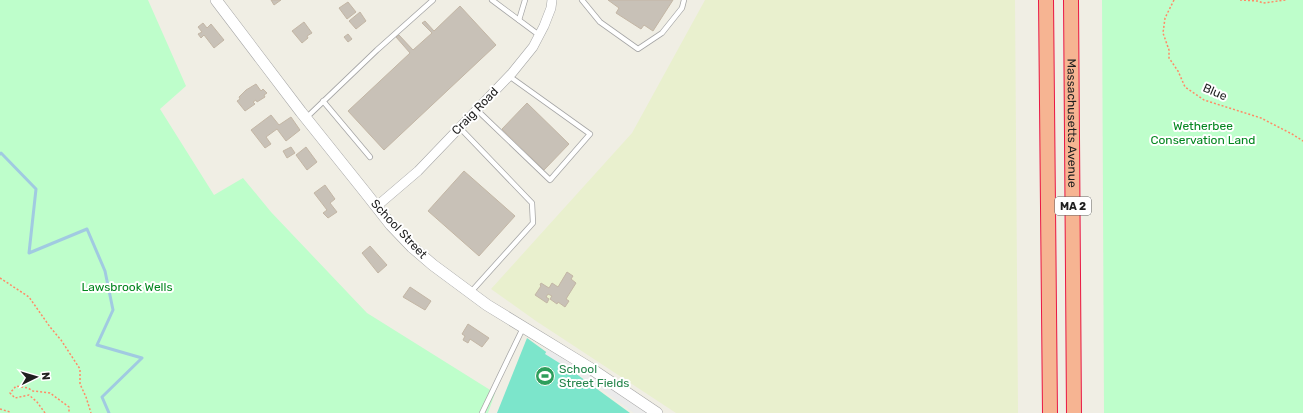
<svg xmlns="http://www.w3.org/2000/svg" width="1303" height="413" viewBox="0 0 1303 413" font-family="Rubik,sans-serif">
<style>
.farmland{fill:#e9f0ce}
.park{fill:#befecb}
.pitch{fill:#7ce5cb}
.parking{fill:#ebebeb}
.lines{fill:none;stroke-linecap:round;stroke-linejoin:round}
.stream{stroke:#a1cae1;stroke-width:3}
.building{fill:#c8c1b7;stroke:#c3b6a5}
.service-casing{stroke:#a6a6a6;stroke-width:6}
.minor-casing{stroke:#a6a6a6;stroke-width:10}
.tertiary-casing{stroke:#a6a6a6;stroke-width:12}
.trunk-casing{stroke:#e91743;stroke-width:16}
.path{stroke:#ff8a66;stroke-width:1.5;stroke-dasharray:2 2;stroke-linecap:butt}
.service{stroke:#fff;stroke-width:4.5}
.minor{stroke:#fff;stroke-width:9}
.tertiary{stroke:#fff;stroke-width:11}
.trunk{stroke:#f6b492;stroke-width:14}
.labels{text-anchor:middle;stroke-width:4;stroke-linejoin:round;paint-order:stroke}
.shield{fill:#fff;stroke:#626262;stroke-width:1}
.shield-label{font-size:11px;font-weight:bold;fill:#1f1f1f}
.street-label{font-size:12px;fill:#1f1f1f;stroke:#fff}
.park-label{font-size:12px;fill:#03861f;stroke:#fff}
.leisure-label{font-size:12px;fill:#27864d;stroke:#fff;text-anchor:start}
</style>
<rect width="100%" height="100%" fill="#f0eee4"/>
<polygon class="farmland" points="705,0 1015,0 1018,413 676,413 536,321 491,289 632,133"/>
<g class="park">
<polygon points="0,0 148,0 186,86 160,109 214,195 243,178 271,212 367,313 495,393 488,413 0,413"/>
<polygon points="1102,0 1303,0 1303,413 1104,413"/>
</g>
<polygon class="pitch" points="527,338 630,413 497,413"/>
<polygon class="parking" points="549,347 649,413 634,413 604,391 545,354"/>
<g class="lines">
<polyline class="stream" points="0,154 1,153 36,189 29,253 87,229 105,271 113,310 97,345 142,358 102,397 109,413"/>
</g>
<g class="building">
<polygon points="271,0 281,0 274,5"/>
<polygon points="608,0 673,0 653,31 644,25 641,29 616,13 619,8"/>
<polygon points="348,2 356,12 347,19 339,8"/>
<polygon points="460,6 496,45 384,150 348,111 410,53 396,37 399,35 413,50 432,33 422,23 425,21 434,31"/>
<polygon points="360,12 366,21 356,29 349,21"/>
<polygon points="304,22 312,33 307,36 308,38 302,43 292,31"/>
<polygon points="203,23 207,28 211,24 224,40 214,48 204,35 201,38 198,34 202,32 198,27"/>
<polygon points="348,34 352,39 348,42 344,37"/>
<polygon points="256,84 261,91 263,89 267,93 264,95 265,97 257,102 256,100 253,102 255,104 245,111 237,101 240,99 239,97 246,90"/>
<polygon points="527,103 569,144 544,170 502,129"/>
<polygon points="271,115 279,125 291,117 300,130 286,141 277,129 266,137 271,144 265,148 251,130"/>
<polygon points="291,147 295,153 287,158 283,151"/>
<polygon points="306,147 317,162 307,170 296,155"/>
<polygon points="464,171 515,216 479,256 428,211"/>
<polygon points="325,185 335,199 330,203 337,212 328,218 323,213 327,210 314,193"/>
<polygon points="370,246 387,265 378,273 362,253"/>
<polygon points="567,272 573,276 571,279 576,283 566,299 569,301 565,307 558,302 557,304 550,299 552,296 548,294 546,297 549,299 547,303 535,295 541,286 540,285 541,283 549,288 552,283 558,287"/>
<polygon points="410,287 431,301 425,310 403,297"/>
<polygon points="468,324 489,338 482,347 470,339 468,343 463,340 465,336 462,334"/>
</g>
<g class="lines">
<defs>
<g id="service">
<polyline points="492,0 539,35"/>
<polyline points="582,0 600,22 638,49 662,33 682,8 684,0"/>
<polyline points="519,20 525,0"/>
<polyline points="323,101 370,157"/>
<polyline points="477,110 550,180 590,134 509,76"/>
<polyline points="306,118 377,50 433,0"/>
<polyline points="460,128 532,203 533,223 470,293"/>
<polyline points="482,413 523,328"/>
</g>
<polyline id="minor" points="377,206 418,171 512,73 533,47 544,26 551,8 552,0"/>
<polyline id="tertiary" points="216,0 301,112 365,192 391,225 412,247 433,265 487,305 590,368 657,413"/>
<g id="trunk">
<polyline points="1046,0 1050,413"/>
<path id="s1" d="M1071,0L1074,413"/>
</g>
</defs>
<use href="#service" class="service-casing"/>
<use href="#minor" class="minor-casing"/>
<use href="#tertiary" class="tertiary-casing"/>
<use href="#trunk" class="trunk-casing"/>
<g class="path">
<polyline points="1174,0 1165,18 1163,33 1169,50 1169,58 1178,71 1185,87 1204,100 1261,118 1292,134 1303,141"/>
<polyline points="1240,0 1258,1 1263,3 1286,0"/>
<polyline points="0,278 29,297 50,327 61,340 80,369 80,384 86,397 91,413"/>
<polyline points="0,409 10,412 10,413"/>
<polyline points="45,413 37,402 29,395 15,398 10,393 16,386 28,388 33,391 50,393 69,407 69,413"/>
</g>
<use href="#service" class="service"/>
<use href="#minor" class="minor"/>
<use href="#tertiary" class="tertiary"/>
<use href="#trunk" class="trunk"/>
</g>
<defs>
<symbol id="stadium-disc" viewBox="-11 -11 22 22"><circle r="9.5" fill="#2e9e5b" stroke="#fff"/><path d="M0-5a6.5 5 0 1 0 0 10a6.5 5 0 1 0 0-10ZM-3.5-1.8h7v3.6h-7Z" fill="#fff"/></symbol>
</defs>
<g fill-rule="evenodd">
<use href="#stadium-disc" x="534" y="365" width="22" height="22"/>
</g>
<g class="labels">
<rect class="shield" x="1055" y="197" width="36" height="18" rx="3"/>
<g class="shield-label">
<text x="1073" y="210">MA 2</text>
</g>
<g class="street-label">
<text transform="translate(1215 92) rotate(23)" y="4">Blue</text>
<text transform="translate(475 111) rotate(-46)" y="4">Craig Road</text>
<text dy="4" stroke="none"><textPath href="#s1" startOffset="123">Massachusetts Avenue</textPath></text>
<text transform="translate(399 229) rotate(47)" y="4">School Street</text>
</g>
<g class="park-label">
<text x="1203" y="130">Wetherbee<tspan x="1203" dy="14">Conservation Land</tspan></text>
<text x="127" y="291">Lawsbrook Wells</text>
</g>
<g class="leisure-label">
<text x="559" y="373">School<tspan x="559" dy="14">Street Fields</tspan></text>
</g>
</g>
<g transform="translate(36 377) rotate(85)" stroke="#ffffff" stroke-width="3" paint-order="stroke">
<path d="M0-3L7 15L0 10L-7 15Z" fill="#1f1f1f"/>
<text y="-6" font-size="11" font-weight="bold" text-anchor="middle" fill="#1f1f1f">N</text>
</g>
</svg>
